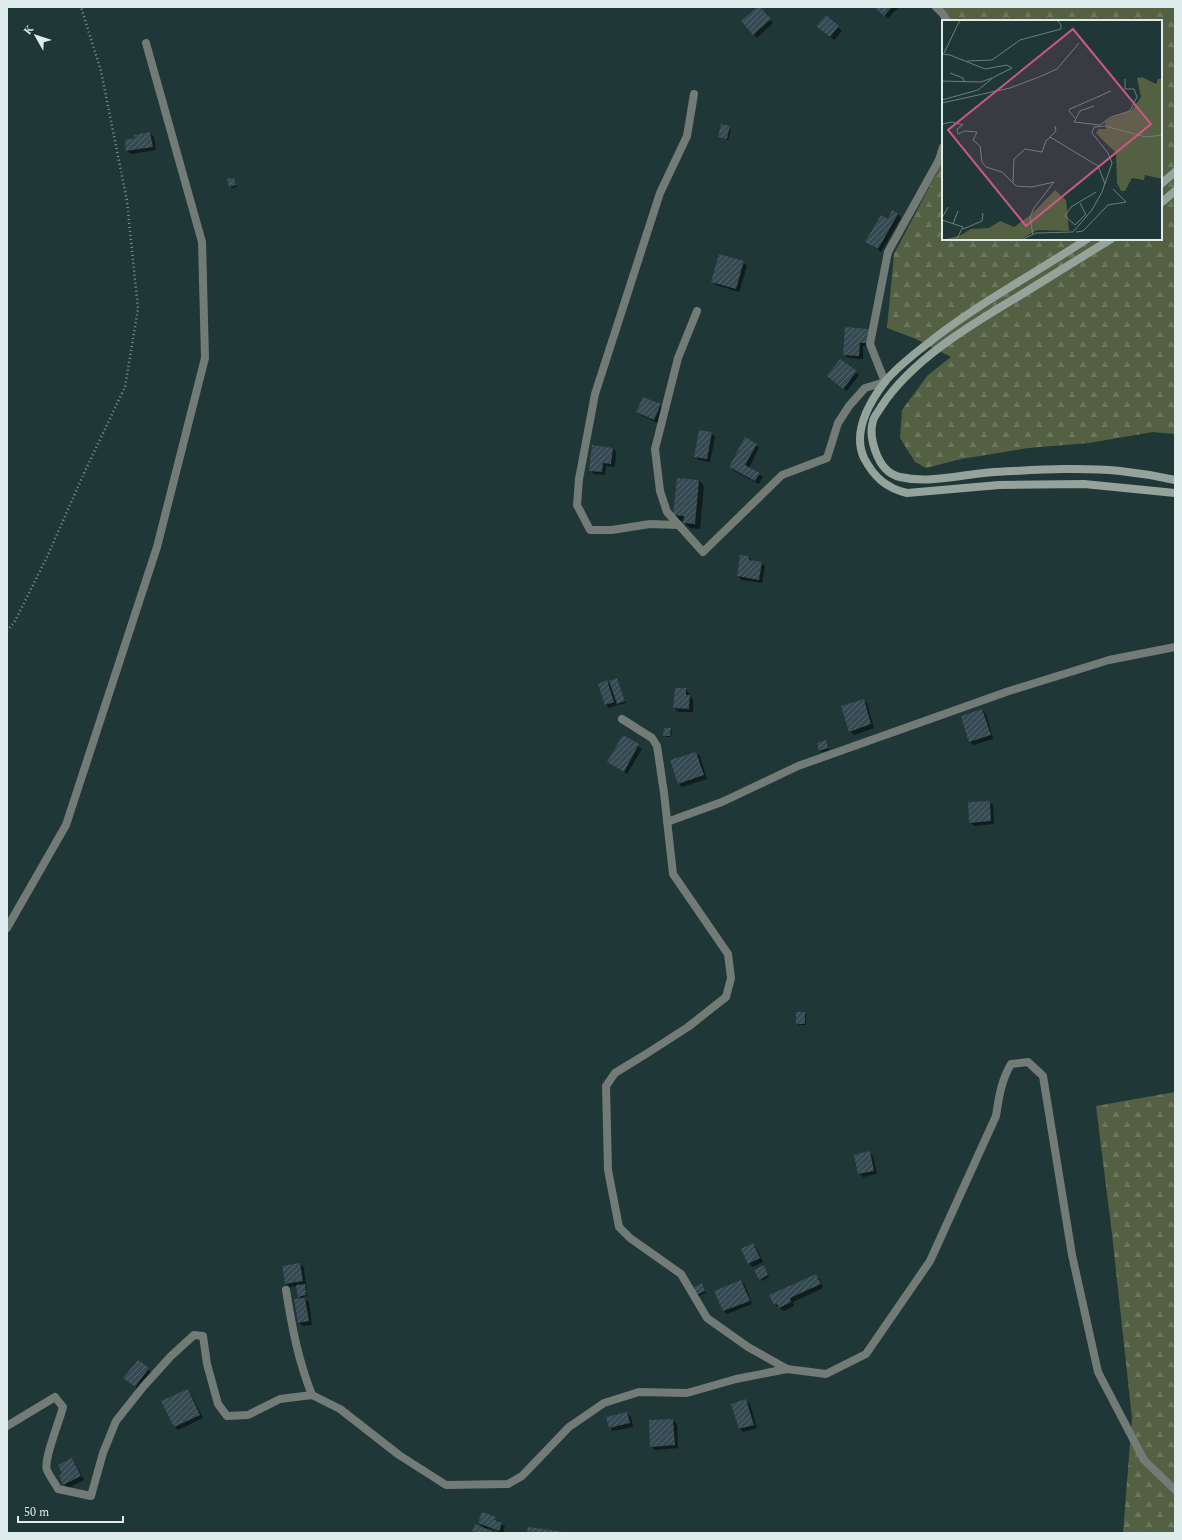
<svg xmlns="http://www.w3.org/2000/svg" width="1182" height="1540" viewBox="0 0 1182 1540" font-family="Spectral,serif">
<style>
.forest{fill:url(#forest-firs)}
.shadow{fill:#0007}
.building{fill:url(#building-hatch)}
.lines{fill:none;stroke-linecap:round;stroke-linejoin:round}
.path{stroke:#819493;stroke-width:2.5;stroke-dasharray:1 3;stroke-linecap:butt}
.street{stroke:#727b75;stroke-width:8}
.secondary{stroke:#95a49b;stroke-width:8}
.inset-road{fill:none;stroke:#6b7f7f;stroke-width:1}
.view{fill:#ca5886;fill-opacity:0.15;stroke:#ca5886;stroke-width:2}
.inset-edge{fill:none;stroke:#deecec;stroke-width:2}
</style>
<defs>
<pattern id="forest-firs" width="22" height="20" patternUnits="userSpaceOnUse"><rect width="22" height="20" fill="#536042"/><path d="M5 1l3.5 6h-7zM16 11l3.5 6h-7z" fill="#6b775d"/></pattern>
<pattern id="building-hatch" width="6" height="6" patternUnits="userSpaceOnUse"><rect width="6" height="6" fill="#354a53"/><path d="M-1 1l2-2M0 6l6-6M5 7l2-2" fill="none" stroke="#52646c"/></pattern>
</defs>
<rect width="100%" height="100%" fill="#1f3736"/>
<g class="forest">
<polygon points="939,7 1175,7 1175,434 1153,432 1089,443 1028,448 961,459 926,468 915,462 900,438 902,410 928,375 951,357 916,339 887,328 894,254 943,161 943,239 1161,239 1161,21 947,21"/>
<polygon points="1175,1092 1175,1533 1123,1533 1132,1418 1112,1234 1096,1106"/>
</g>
<g class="shadow">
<polygon points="759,7 773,23 757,38 743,21"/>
<polygon points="876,7 899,7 888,18"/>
<polygon points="826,16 842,31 834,40 821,29"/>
<polygon points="729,127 731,129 728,140 719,136"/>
<polygon points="150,133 154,137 156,150 131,154 127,151 136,139"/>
<polygon points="234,179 237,187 231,188 230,186"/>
<polygon points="898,214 901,218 881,252 867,242 888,220"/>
<polygon points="743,262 747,266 739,292 716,285 712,282"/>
<polygon points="846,329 871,346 863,346 863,359 848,358 844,355"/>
<polygon points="856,372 859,375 847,391 832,380"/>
<polygon points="660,405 664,409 657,423 641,415 637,412"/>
<polygon points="711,433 715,437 710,462 699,460 695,457"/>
<polygon points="756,445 759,448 749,468 763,477 759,484 734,471 730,467"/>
<polygon points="613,448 616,452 615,467 606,466 605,475 594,474 590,470"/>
<polygon points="699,480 704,486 700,529 690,528 684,523 684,521 680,521 674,515"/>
<polygon points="749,557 752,561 761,563 765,566 762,583 742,580 738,576"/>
<polygon points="617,679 626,703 619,705 616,702 617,705 609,708 606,704 607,681 612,687"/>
<polygon points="686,689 693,700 693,712 678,712 674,708"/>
<polygon points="863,700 867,703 874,728 854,735 850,731"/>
<polygon points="982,710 986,714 993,739 974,745 970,742"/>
<polygon points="670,729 672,731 671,737 666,737 664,735"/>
<polygon points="623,736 642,749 627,774 609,762"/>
<polygon points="825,741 829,750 822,752 820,751"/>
<polygon points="696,753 700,756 707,779 682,787 679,784"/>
<polygon points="989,802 993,805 994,824 974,826 970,822"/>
<polygon points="805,1013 806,1015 806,1025 799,1025 797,1023"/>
<polygon points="869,1152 873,1156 877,1174 863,1177 859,1173"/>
<polygon points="753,1244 756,1247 763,1262 753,1267 749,1263"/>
<polygon points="300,1264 304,1268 306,1284 304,1285 306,1286 307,1296 303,1297 309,1302 312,1325 303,1326 299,1323 302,1299 299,1296 297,1286 289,1287 286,1283"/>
<polygon points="765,1268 769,1277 762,1281 760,1279"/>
<polygon points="816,1276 820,1279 823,1288 793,1302 794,1306 784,1311 775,1305"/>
<polygon points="741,1281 745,1285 752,1304 727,1314 723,1311"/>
<polygon points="703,1286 706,1293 699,1296 697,1295"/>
<polygon points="138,1361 152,1373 139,1390 128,1382"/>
<polygon points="188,1390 191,1394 203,1418 178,1430 174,1426"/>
<polygon points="746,1400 750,1404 757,1428 743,1432 740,1429"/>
<polygon points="627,1413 631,1417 633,1427 613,1431 610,1427"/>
<polygon points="673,1420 677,1424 678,1448 655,1450 651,1446"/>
<polygon points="72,1459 75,1463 84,1480 68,1488 64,1484"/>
<polygon points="495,1518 505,1527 503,1533 488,1528 493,1533 476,1533 473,1531 485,1529 479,1523"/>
</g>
<g class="building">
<polygon points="757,7 760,7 771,19 753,35 741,21"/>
<polygon points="874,7 892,7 884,16"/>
<polygon points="826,15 839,26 830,37 816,26"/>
<polygon points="721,124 730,126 727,139 718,137"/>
<polygon points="150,132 153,147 126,151 125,140 135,138 134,135"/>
<polygon points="234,178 236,185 229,187 227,179"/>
<polygon points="892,210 898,214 878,249 865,242 881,215 888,219"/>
<polygon points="719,254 744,261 736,289 711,282"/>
<polygon points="845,327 869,329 868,343 860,343 859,356 843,355"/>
<polygon points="840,359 857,371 843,389 827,376"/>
<polygon points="643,397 661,404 654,420 636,412"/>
<polygon points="699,430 712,432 707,459 694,457"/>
<polygon points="745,437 757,444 745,465 760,473 755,481 729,467"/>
<polygon points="592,445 613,448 611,464 603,463 602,472 589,471"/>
<polygon points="677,478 699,480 695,524 683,523 684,516 673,515"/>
<polygon points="740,555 749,556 749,560 762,562 759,580 737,576"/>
<polygon points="617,678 625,701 617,704 609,681"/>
<polygon points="607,680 614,702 605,705 598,684"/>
<polygon points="675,688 686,688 686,695 690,695 689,709 673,708"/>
<polygon points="864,699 871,724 849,732 841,706"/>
<polygon points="982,709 991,735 969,742 961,716"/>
<polygon points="664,728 671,728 670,736 663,736"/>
<polygon points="623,735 639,744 624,772 607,762"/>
<polygon points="826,740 828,748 819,751 817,743"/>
<polygon points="696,752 704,775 678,784 670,760"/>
<polygon points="990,801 991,821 969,823 968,802"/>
<rect x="796" y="1012" width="9" height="12"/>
<polygon points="870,1151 874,1171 858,1174 854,1155"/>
<polygon points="753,1243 760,1258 748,1264 741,1249"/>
<polygon points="300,1263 303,1281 285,1284 282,1266"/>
<polygon points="764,1265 768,1275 759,1280 754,1270"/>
<polygon points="816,1274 821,1284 790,1298 791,1302 779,1308 777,1304 774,1305 769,1295"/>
<polygon points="741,1280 750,1301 723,1311 714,1291"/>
<polygon points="702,1283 705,1291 696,1295 693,1288"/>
<polygon points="305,1284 306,1295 298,1297 296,1285"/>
<polygon points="305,1298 309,1321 298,1323 294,1299"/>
<polygon points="138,1360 149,1368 135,1387 123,1378"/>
<polygon points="188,1389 200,1415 174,1427 161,1401"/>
<polygon points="746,1399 754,1425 739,1429 731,1404"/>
<polygon points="627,1412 630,1423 609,1428 606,1417"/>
<polygon points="673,1419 675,1445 650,1447 649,1420"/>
<polygon points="72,1458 81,1476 63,1485 59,1475 62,1474 58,1465"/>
<polygon points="482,1512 496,1517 495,1520 502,1523 499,1531 478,1523"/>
<polygon points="475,1524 492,1531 491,1533 477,1533 472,1531"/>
<polygon points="528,1527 564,1532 564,1533 527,1533"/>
</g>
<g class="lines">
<polyline class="path" points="7,631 15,621 47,557 85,471 125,387 138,309 127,201 101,71 81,7"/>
<g class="street">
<polyline points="936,7 943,14 947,21"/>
<polyline points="697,311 678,358 655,449 660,491 667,512 703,552 782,475 827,458 838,423 849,406 865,388 885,382 870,344 888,252 939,160 943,147"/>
<polyline points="678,525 650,524 612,530 590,530 577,505 579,479 595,394 660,193 687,136 694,94"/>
<polyline points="622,719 652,738 657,746 664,793 673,874 728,954 731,978 726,997 688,1027 646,1054 615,1073 606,1086 608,1170 619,1227 630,1238 681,1274 707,1318 748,1347 787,1369"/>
<polyline points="667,822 722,802 798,766 1009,691 1109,660 1175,647"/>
<polyline points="7,928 66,825 157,547 205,358 202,242 146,43"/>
<path d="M286,1290C292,1327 298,1360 312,1395"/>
<path d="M7,1426L55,1397L63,1407C60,1420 43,1460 47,1470C50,1477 55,1483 58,1489L91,1496L103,1453L116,1421L143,1387L171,1356L194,1335L203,1336L207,1364L218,1404L227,1416L248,1415L280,1399L312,1395L340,1409L399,1455L446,1485L508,1484L522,1476L569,1427L604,1403L639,1392L687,1393L736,1379L787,1369L826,1374L866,1354L930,1261L996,1116C999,1097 1001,1081 1011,1064L1028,1062L1043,1076L1072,1255L1098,1372L1144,1460L1175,1490"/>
</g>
<g class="secondary">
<polyline points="1161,184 1175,172"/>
<polyline points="1161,203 1175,191"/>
<path d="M1087,239C1034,274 977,304 927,344C914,354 894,370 884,383C869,403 852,432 864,458C874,477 886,488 907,493L999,485L1084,484L1175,493"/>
<path d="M1111,239C1080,258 1050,277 1019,296C972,324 911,360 881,407C879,411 874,416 873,421C870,430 872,441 875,450C879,462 886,474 900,477C930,484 963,474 994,472C1035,470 1079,467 1120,471C1139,473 1157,476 1175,480"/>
</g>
</g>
<g transform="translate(942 20)">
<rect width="220" height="220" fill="#1f3736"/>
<path d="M200,57L214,64L216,59H220V159L203,155L202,160L190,158L183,171H179L175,163L174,133L154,113L157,109H164L163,102L169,98L190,90L199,77L195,58ZM113,170L124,180L127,211L95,210L78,220H0L19,215L29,209L47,208L58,201L72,207L90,194Z" fill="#536042"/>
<path class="inset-road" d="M2,33L18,0M0,34L8,35L43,49L65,45L70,48L52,57L36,70L0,80M25,41L50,40L78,20L119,9V5L115,0M8,53L21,58L22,62M0,61L39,62L50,58M0,83L68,68L97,57L115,49L137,23M152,86L138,91L132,102L158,105L169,97L188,91L195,77L192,69H183V59M133,98L127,91L128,89L169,71M0,104L10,102L21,105L15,109L16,114L23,111L35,112L31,120L38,126L40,142L44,147L60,152L74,166L90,167L112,162L92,188L88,197L91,215M108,117L156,146L163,164M71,162L72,139L83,129L100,132L104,121L114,111L113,106M138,183L144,195M144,194L133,205L123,196L129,187L154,172M0,198L6,187M0,200L21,207L14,220M11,204L16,191M21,209L40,201L41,193M134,212L141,211L166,185L184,182L171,169M79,220L94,213L131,212L150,190L160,172L170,143L166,133L150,113L152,107L163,106L204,117L220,115"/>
<path class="view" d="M131,9L209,104L84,206L6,110Z"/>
<rect width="220" height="220" class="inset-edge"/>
</g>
<rect width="1182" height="1540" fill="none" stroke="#deecec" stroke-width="16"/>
<g transform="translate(36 36) rotate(309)" stroke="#1f3736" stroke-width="3" paint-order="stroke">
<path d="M0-3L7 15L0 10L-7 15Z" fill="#deecec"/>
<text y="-6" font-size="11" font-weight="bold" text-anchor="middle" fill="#deecec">K</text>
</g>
<path d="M18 1516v6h105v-6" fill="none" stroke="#deecec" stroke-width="2"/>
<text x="24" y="1516" font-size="12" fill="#deecec" stroke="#1f3736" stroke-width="3" paint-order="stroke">50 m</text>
</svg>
